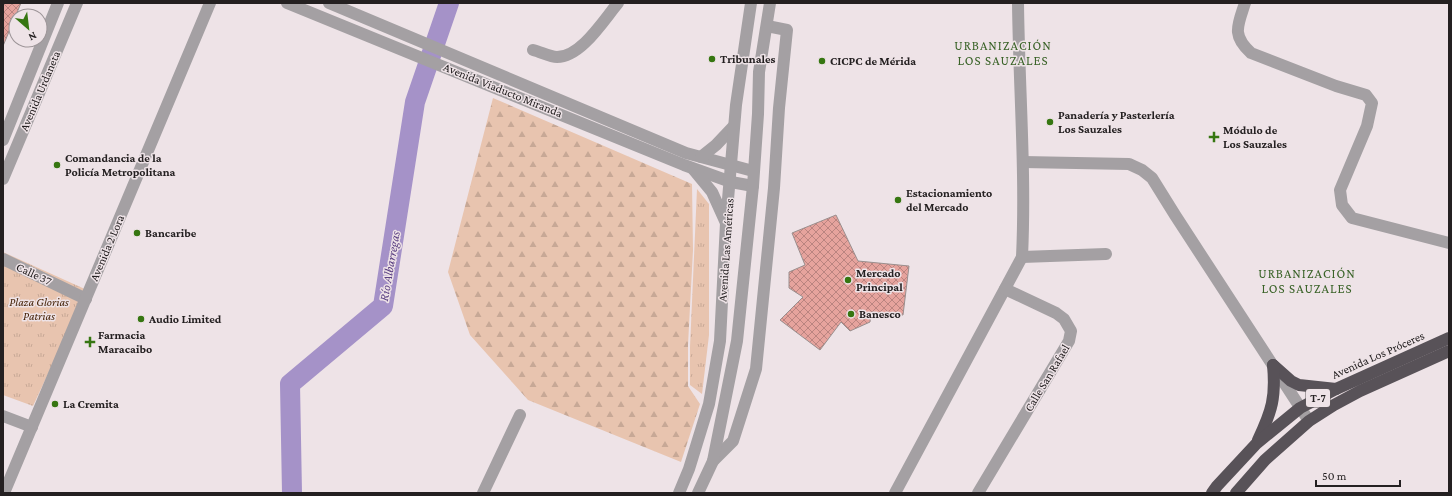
<svg xmlns="http://www.w3.org/2000/svg" width="1452" height="496" viewBox="0 0 1452 496" font-family="'Crimson Pro',serif">
<style>
.forest{fill:url(#forest-firs)}
.park{fill:url(#park-tufts)}
.lines{fill:none;stroke-linecap:round;stroke-linejoin:round}
.river{stroke:#a592c8;stroke-width:20}
.building{fill:url(#building-cross-hatch);stroke:#9a8f8e}
.minor{stroke:#a4a0a3;stroke-width:12}
.highway{stroke:#585258;stroke-width:12}
.poi-dot{fill:#367611;stroke:#eee3e7;stroke-width:1.5}
.labels{text-anchor:middle;stroke-width:3;stroke-linejoin:round;paint-order:stroke}
.shield{fill:#eee3e7;stroke:#615a5c;stroke-width:1}
.shield-label{font-size:11px;font-weight:bold;fill:#242021}
.poi-label{font-size:12px;font-weight:bold;fill:#242021;stroke:#eee3e7;text-anchor:start}
.street-label{font-size:12px;fill:#242021;stroke:#eee3e7}
.park-label{font-size:12px;font-style:italic;fill:#452207;stroke:#eee3e7}
.neighbourhood-label{font-size:13px;letter-spacing:1px;fill:#3a6328;stroke:#eee3e7}
.water-label{font-size:13px;font-style:italic;fill:#5a3f82;stroke:#eee3e7}
</style>
<defs>
<pattern id="forest-firs" width="22" height="20" patternUnits="userSpaceOnUse"><rect width="22" height="20" fill="#e8c4af"/><path d="M5 1l3.5 6h-7zM16 11l3.5 6h-7z" fill="#c7a896"/></pattern>
<pattern id="park-tufts" width="24" height="20" patternUnits="userSpaceOnUse"><rect width="24" height="20" fill="#e8c4af"/><path d="M3 7l-1-3M5 7V3M7 7l1-3M15 17l-1-3M17 17v-4M19 17l1-3" fill="none" stroke="#c7a896"/></pattern>
<pattern id="building-cross-hatch" width="8" height="8" patternUnits="userSpaceOnUse"><rect width="8" height="8" fill="#e6a39d"/><path d="M0 0l8 8M0 8l8-8" fill="none" stroke="#ba8480"/></pattern>
</defs>
<rect width="100%" height="100%" fill="#eee3e7"/>
<polygon class="forest" points="493,98 692,184 693,250 688,345 688,386 700,404 681,462 528,400 470,335 448,272"/>
<g class="park">
<polygon points="697,189 709,204 709,335 702,394 690,385 690,347"/>
<polygon points="3,252 87,290 33,406 3,395"/>
</g>
<g class="lines">
<polyline class="river" points="292,493 290,384 383,306 415,102 449,3"/>
</g>
<g class="building">
<polygon points="3,3 21,3 3,46"/>
<polygon points="836,215 858,261 909,266 903,315 871,312 870,322 850,331 841,322 820,350 780,320 803,297 789,288 789,272 805,265 792,233"/>
</g>
<g class="lines">
<g class="minor">
<polyline points="287,3 684,165 731,182 753,186"/>
<polyline points="329,3 686,153 753,171"/>
<path d="M1245,3C1238,25 1231,35 1251,53L1336,86L1366,95L1372,103L1367,126L1340,190L1342,205L1352,218L1449,243"/>
<path d="M533,50C541,52 550,57 557,57C581,57 603,21 618,3"/>
<polyline points="3,140 58,3"/>
<polyline points="701,157 716,145 734,126"/>
<polyline points="1023,162 1129,164 1142,170 1152,178 1175,215 1309,421"/>
<polyline points="693,169 712,192 726,223"/>
<polyline points="3,179 77,3"/>
<polyline points="1022,257 1106,254"/>
<polyline points="3,259 86,299"/>
<polyline points="3,416 32,427"/>
<polyline points="713,461 733,441 756,369 774,188 779,108 787,30 767,26"/>
<polyline points="4,493 210,3"/>
<polyline points="483,493 520,415"/>
<polyline points="679,493 689,469 709,404 720,341 726,223 736,105 751,3"/>
<polyline points="698,493 713,461 737,341 753,186 758,114 759,72 770,3"/>
<path d="M895,493L1022,257C1026,172 1019,88 1018,3"/>
<polyline points="978,493 1069,341 1071,331 1064,319 1056,313 1005,289"/>
</g>
<g class="highway">
<polyline points="1273,365 1291,381 1299,385 1336,389"/>
<path d="M1258,440C1272,411 1276,397 1273,365"/>
<polyline points="1212,493 1217,486 1257,443 1300,408 1336,389 1449,338"/>
<polyline points="1236,493 1265,460 1309,421 1334,405 1360,391 1449,351"/>
</g>
</g>
<g class="poi-dot">
<circle cx="712" cy="59" r="4"/>
<circle cx="822" cy="61" r="4"/>
<circle cx="1050" cy="122" r="4"/>
<path d="M1212 131h4v4h4v4h-4v4h-4v-4h-4v-4h4z"/>
<circle cx="57" cy="165" r="4"/>
<circle cx="898" cy="200" r="4"/>
<circle cx="137" cy="233" r="4"/>
<circle cx="848" cy="280" r="4"/>
<circle cx="851" cy="314" r="4"/>
<circle cx="141" cy="319" r="4"/>
<path d="M88 336h4v4h4v4h-4v4h-4v-4h-4v-4h4z"/>
<circle cx="55" cy="404" r="4"/>
</g>
<g class="labels">
<rect class="shield" x="1306" y="389" width="24" height="18" rx="3"/>
<g class="shield-label">
<text x="1318" y="402">T-7</text>
</g>
<g class="poi-label">
<text x="720" y="63">Tribunales</text>
<text x="830" y="65">CICPC de Mérida</text>
<text x="1058" y="119">Panadería y Pasterlería<tspan x="1058" dy="14">Los Sauzales</tspan></text>
<text x="1223" y="134">Módulo de<tspan x="1223" dy="14">Los Sauzales</tspan></text>
<text x="65" y="162">Comandancia de la<tspan x="65" dy="14">Policía Metropolitana</tspan></text>
<text x="906" y="197">Estacionamiento<tspan x="906" dy="14">del Mercado</tspan></text>
<text x="145" y="237">Bancaribe</text>
<text x="856" y="277">Mercado<tspan x="856" dy="14">Principal</tspan></text>
<text x="859" y="318">Banesco</text>
<text x="149" y="323">Audio Limited</text>
<text x="98" y="339">Farmacia<tspan x="98" dy="14">Maracaibo</tspan></text>
<text x="63" y="408">La Cremita</text>
</g>
<g class="street-label">
<text transform="translate(503 90) rotate(22)" y="4">Avenida Viaducto Miranda</text>
<text transform="translate(40 91) rotate(-67)" y="4">Avenida Urdaneta</text>
<text transform="translate(107 248) rotate(-67)" y="4">Avenida 2 Lora</text>
<text transform="translate(726 250) rotate(-86)" y="4">Avenida Las Américas</text>
<text transform="translate(34 274) rotate(25)" y="4">Calle 37</text>
<text transform="translate(1378 355) rotate(-24)" y="4">Avenida Los Próceres</text>
<text transform="translate(1047 378) rotate(-59)" y="4">Calle San Rafael</text>
</g>
<g class="park-label">
<text x="39" y="306">Plaza Glorias<tspan x="39" dy="14">Patrias</tspan></text>
</g>
<g class="neighbourhood-label">
<text x="1003" y="50">URBANIZACIÓN<tspan x="1003" dy="15">LOS SAUZALES</tspan></text>
<text x="1307" y="278">URBANIZACIÓN<tspan x="1307" dy="15">LOS SAUZALES</tspan></text>
</g>
<g class="water-label">
<text transform="translate(389 266) rotate(-80)" y="5">Río Albarregas</text>
</g>
</g>
<rect width="1452" height="496" fill="none" stroke="#242021" stroke-width="8"/>
<g transform="translate(28 28) rotate(152)"><circle r="19" fill="#eee3e7" stroke="#9d9598"/>
<path d="M0-3L7 15L0 10L-7 15Z" fill="#367611"/>
<text y="-6" font-size="11" font-weight="bold" text-anchor="middle" fill="#242021">N</text>
</g>
<path d="M1316 480v6h84v-6" fill="none" stroke="#242021" stroke-width="2"/>
<text x="1322" y="480" font-size="12" fill="#242021" stroke="#eee3e7" stroke-width="3" paint-order="stroke">50 m</text>
</svg>
